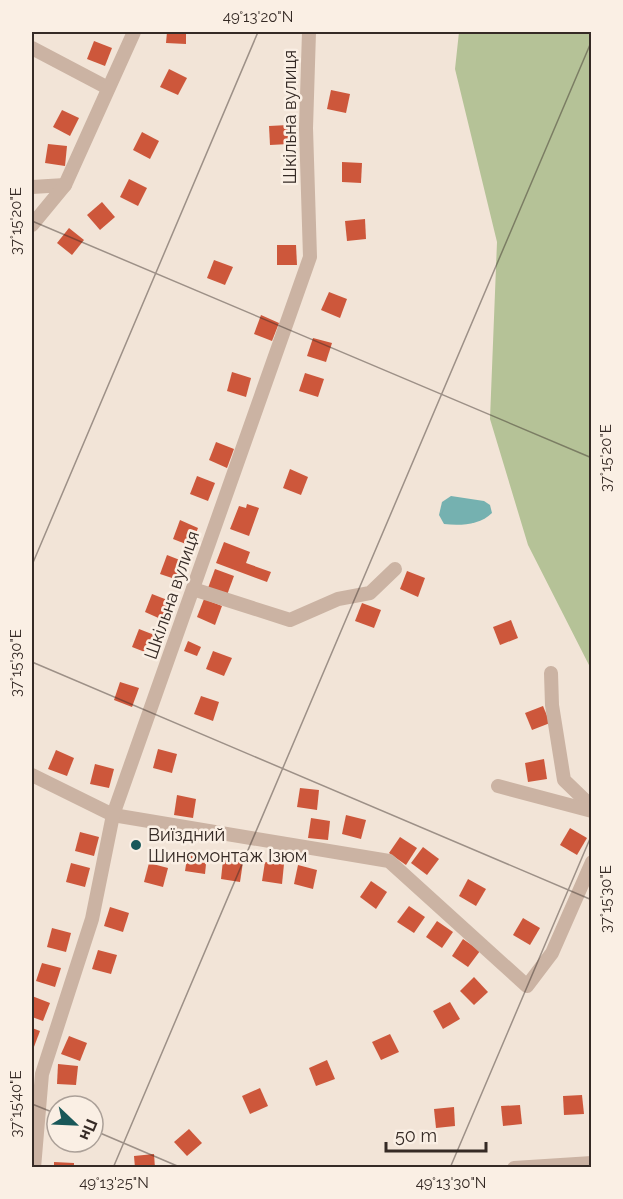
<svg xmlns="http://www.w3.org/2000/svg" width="623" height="1199" viewBox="0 0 623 1199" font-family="Raleway,sans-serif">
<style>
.green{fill:#b5c297}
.water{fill:#75b1b0}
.building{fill:#cd573b}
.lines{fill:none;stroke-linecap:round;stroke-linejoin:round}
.minor{stroke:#cbb3a3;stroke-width:14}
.ticks{fill:none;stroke:#352a25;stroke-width:1.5;stroke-opacity:0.45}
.poi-dot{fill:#195859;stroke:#faefe4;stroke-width:2}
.labels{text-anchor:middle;stroke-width:5;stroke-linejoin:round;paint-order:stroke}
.street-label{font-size:18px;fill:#352a25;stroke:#faefe4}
.poi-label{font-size:18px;fill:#352a25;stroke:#faefe4;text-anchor:start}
.neatline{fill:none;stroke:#352a25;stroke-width:2}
.ticks-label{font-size:15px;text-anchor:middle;fill:#352a25}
</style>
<rect width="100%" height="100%" fill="#f2e4d7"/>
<polygon class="green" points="459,32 591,32 591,669 528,545 490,419 497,242 455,69"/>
<path class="water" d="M451,496L484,501L490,505L492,513C480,525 460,526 444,524L439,515L442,502Z"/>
<g class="building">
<polygon points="167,32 186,32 186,44 166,43"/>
<polygon points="94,41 112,48 105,66 87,59"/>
<polygon points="169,69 187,78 178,95 160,87"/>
<polygon points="331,90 350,94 346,113 327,109"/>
<polygon points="62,110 79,118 70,136 53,127"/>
<polygon points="288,125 289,144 270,145 269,126"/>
<polygon points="142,132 159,141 150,159 133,150"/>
<polygon points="48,144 67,146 65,166 45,163"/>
<polygon points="342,162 362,163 361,183 342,182"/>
<polygon points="129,179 147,188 138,206 120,197"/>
<polygon points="102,202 115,217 100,230 87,215"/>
<polygon points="365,219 366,239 347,241 345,221"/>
<polygon points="69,228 84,240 72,255 57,243"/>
<polygon points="277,245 296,245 297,265 277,265"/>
<polygon points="214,260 233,267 225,285 207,278"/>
<polygon points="329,292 347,299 340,318 321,310"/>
<polygon points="261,315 279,323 272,341 254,334"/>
<polygon points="313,338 332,343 326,362 307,356"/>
<polygon points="232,372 251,378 246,397 227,391"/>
<polygon points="305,373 324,379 318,397 299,391"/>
<polygon points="216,442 234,449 227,468 209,460"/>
<polygon points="290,469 308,477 301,495 283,488"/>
<polygon points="197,476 215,483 208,501 190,494"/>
<polygon points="247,504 259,508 249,536 230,529 239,506 246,508"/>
<polygon points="180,520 198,528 191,546 173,539"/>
<polygon points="224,542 250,552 246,563 271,572 267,582 216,563"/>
<polygon points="167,555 185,562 178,580 160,574"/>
<polygon points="215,569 234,576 227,595 208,588"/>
<polygon points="407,571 425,578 418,597 400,589"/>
<polygon points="152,594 170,601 163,620 145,612"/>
<polygon points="204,599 222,606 215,625 197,617"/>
<polygon points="362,603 381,610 374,628 355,621"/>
<polygon points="511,620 518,638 500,645 493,627"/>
<polygon points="139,629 157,636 150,654 132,647"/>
<polygon points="188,641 201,647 197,656 184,651"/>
<polygon points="213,651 232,658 224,676 206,669"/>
<polygon points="120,682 139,688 132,707 114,700"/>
<polygon points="201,696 219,702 213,721 194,714"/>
<polygon points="543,706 550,723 532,730 525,713"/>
<polygon points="158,749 177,754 172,773 153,768"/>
<polygon points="56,750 74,758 67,776 48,769"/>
<polygon points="544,759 547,779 528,782 525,763"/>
<polygon points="95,764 114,769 109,788 90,784"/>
<polygon points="300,788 319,790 317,810 297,807"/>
<polygon points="177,795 196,799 193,818 174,815"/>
<polygon points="346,815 366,820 361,839 342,834"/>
<polygon points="311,818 330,821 328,840 308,838"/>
<polygon points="570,828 587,838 577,855 560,845"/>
<polygon points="80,832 99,837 94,856 75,851"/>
<polygon points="400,837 417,848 406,865 389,853"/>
<polygon points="423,847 439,859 427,875 411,863"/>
<polygon points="188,852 207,854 205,874 185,871"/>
<polygon points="223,860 243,862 240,882 221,879"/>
<polygon points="265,862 284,864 282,884 262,881"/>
<polygon points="71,863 90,868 85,887 66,882"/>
<polygon points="149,863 168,868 163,887 144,882"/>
<polygon points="298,865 317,870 313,889 294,884"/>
<polygon points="468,879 486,889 476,906 459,896"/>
<polygon points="371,881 387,892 376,909 360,897"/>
<polygon points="409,906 425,917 414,933 397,922"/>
<polygon points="110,907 129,913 123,932 104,926"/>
<polygon points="523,918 540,928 530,945 513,935"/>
<polygon points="437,921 453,932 442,948 426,937"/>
<polygon points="52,928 71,933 66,952 47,947"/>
<polygon points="463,939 480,951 468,967 452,956"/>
<polygon points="98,950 117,955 111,974 92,969"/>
<polygon points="42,963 61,968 55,987 36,981"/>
<polygon points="474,977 488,992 474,1005 460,991"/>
<polygon points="32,996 50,1003 43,1021 32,1017"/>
<polygon points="450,1002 460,1019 443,1029 433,1011"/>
<polygon points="32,1028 40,1031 32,1052"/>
<polygon points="390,1034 399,1052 381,1060 372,1042"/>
<polygon points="69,1036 87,1043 80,1061 61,1054"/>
<polygon points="327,1060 335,1079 316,1086 309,1068"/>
<polygon points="58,1064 78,1066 76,1085 57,1084"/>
<polygon points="260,1088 268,1106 250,1114 242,1096"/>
<polygon points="582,1095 584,1114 564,1115 563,1096"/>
<polygon points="520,1105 522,1124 503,1126 501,1106"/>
<polygon points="454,1107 455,1126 436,1128 434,1109"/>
<polygon points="189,1129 202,1143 187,1156 174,1142"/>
<polygon points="154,1154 155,1168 135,1168 134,1156"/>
<polygon points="54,1162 74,1163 74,1168 54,1168"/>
</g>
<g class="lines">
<g class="minor">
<polyline points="32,48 108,88"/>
<polyline points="32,187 65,185"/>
<polyline points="32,225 65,185 134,32"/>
<polyline points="193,589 290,620 338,599 370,593 395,569"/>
<polyline points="551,673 552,705 564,780 592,807"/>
<polyline points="32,775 113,815 389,861 527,986 552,953 592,862"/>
<polyline points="498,786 592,811"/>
<polyline points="34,1168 42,1074 92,919 113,815 310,257 306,128 309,32"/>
<polyline points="514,1168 592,1163"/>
</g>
</g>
<path class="ticks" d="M32,221L592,458M32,565L258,32M32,662L592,900M32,1104L57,1114M93,1130L182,1168M113,1168L592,40M450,1168L592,834"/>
<circle class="poi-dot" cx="136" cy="845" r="6"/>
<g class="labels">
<g class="street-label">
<text transform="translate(290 117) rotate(-90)" y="6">Шкільна вулиця</text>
<text transform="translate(172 595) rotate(-71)" y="6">Шкільна вулиця</text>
</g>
<g class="poi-label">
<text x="148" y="841">Виїздний<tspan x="148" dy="21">Шиномонтаж Ізюм</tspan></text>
</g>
</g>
<rect width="623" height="1199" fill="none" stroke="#faefe4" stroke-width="66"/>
<g transform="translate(75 1124) rotate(113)"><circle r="28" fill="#faefe4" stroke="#aba098" stroke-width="1.5"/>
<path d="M0-4.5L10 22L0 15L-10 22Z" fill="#195859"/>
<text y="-9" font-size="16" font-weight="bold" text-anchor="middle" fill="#352a25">Пн</text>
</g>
<path d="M386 1142v9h100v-9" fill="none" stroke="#352a25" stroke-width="3"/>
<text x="395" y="1142" font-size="18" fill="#352a25" stroke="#faefe4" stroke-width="4.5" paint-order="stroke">50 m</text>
<rect x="33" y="33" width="557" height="1133" class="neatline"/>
<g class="ticks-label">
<text x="258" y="22">49°13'20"N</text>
<text transform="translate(16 221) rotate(-90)" y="5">37°15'20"E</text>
<text transform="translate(606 458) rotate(-90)" y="5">37°15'20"E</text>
<text transform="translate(16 663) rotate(-90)" y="5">37°15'30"E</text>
<text transform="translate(606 899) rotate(-90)" y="5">37°15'30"E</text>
<text transform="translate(16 1104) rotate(-90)" y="5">37°15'40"E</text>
<text x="114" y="1188">49°13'25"N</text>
<text x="451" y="1188">49°13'30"N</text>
</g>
</svg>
